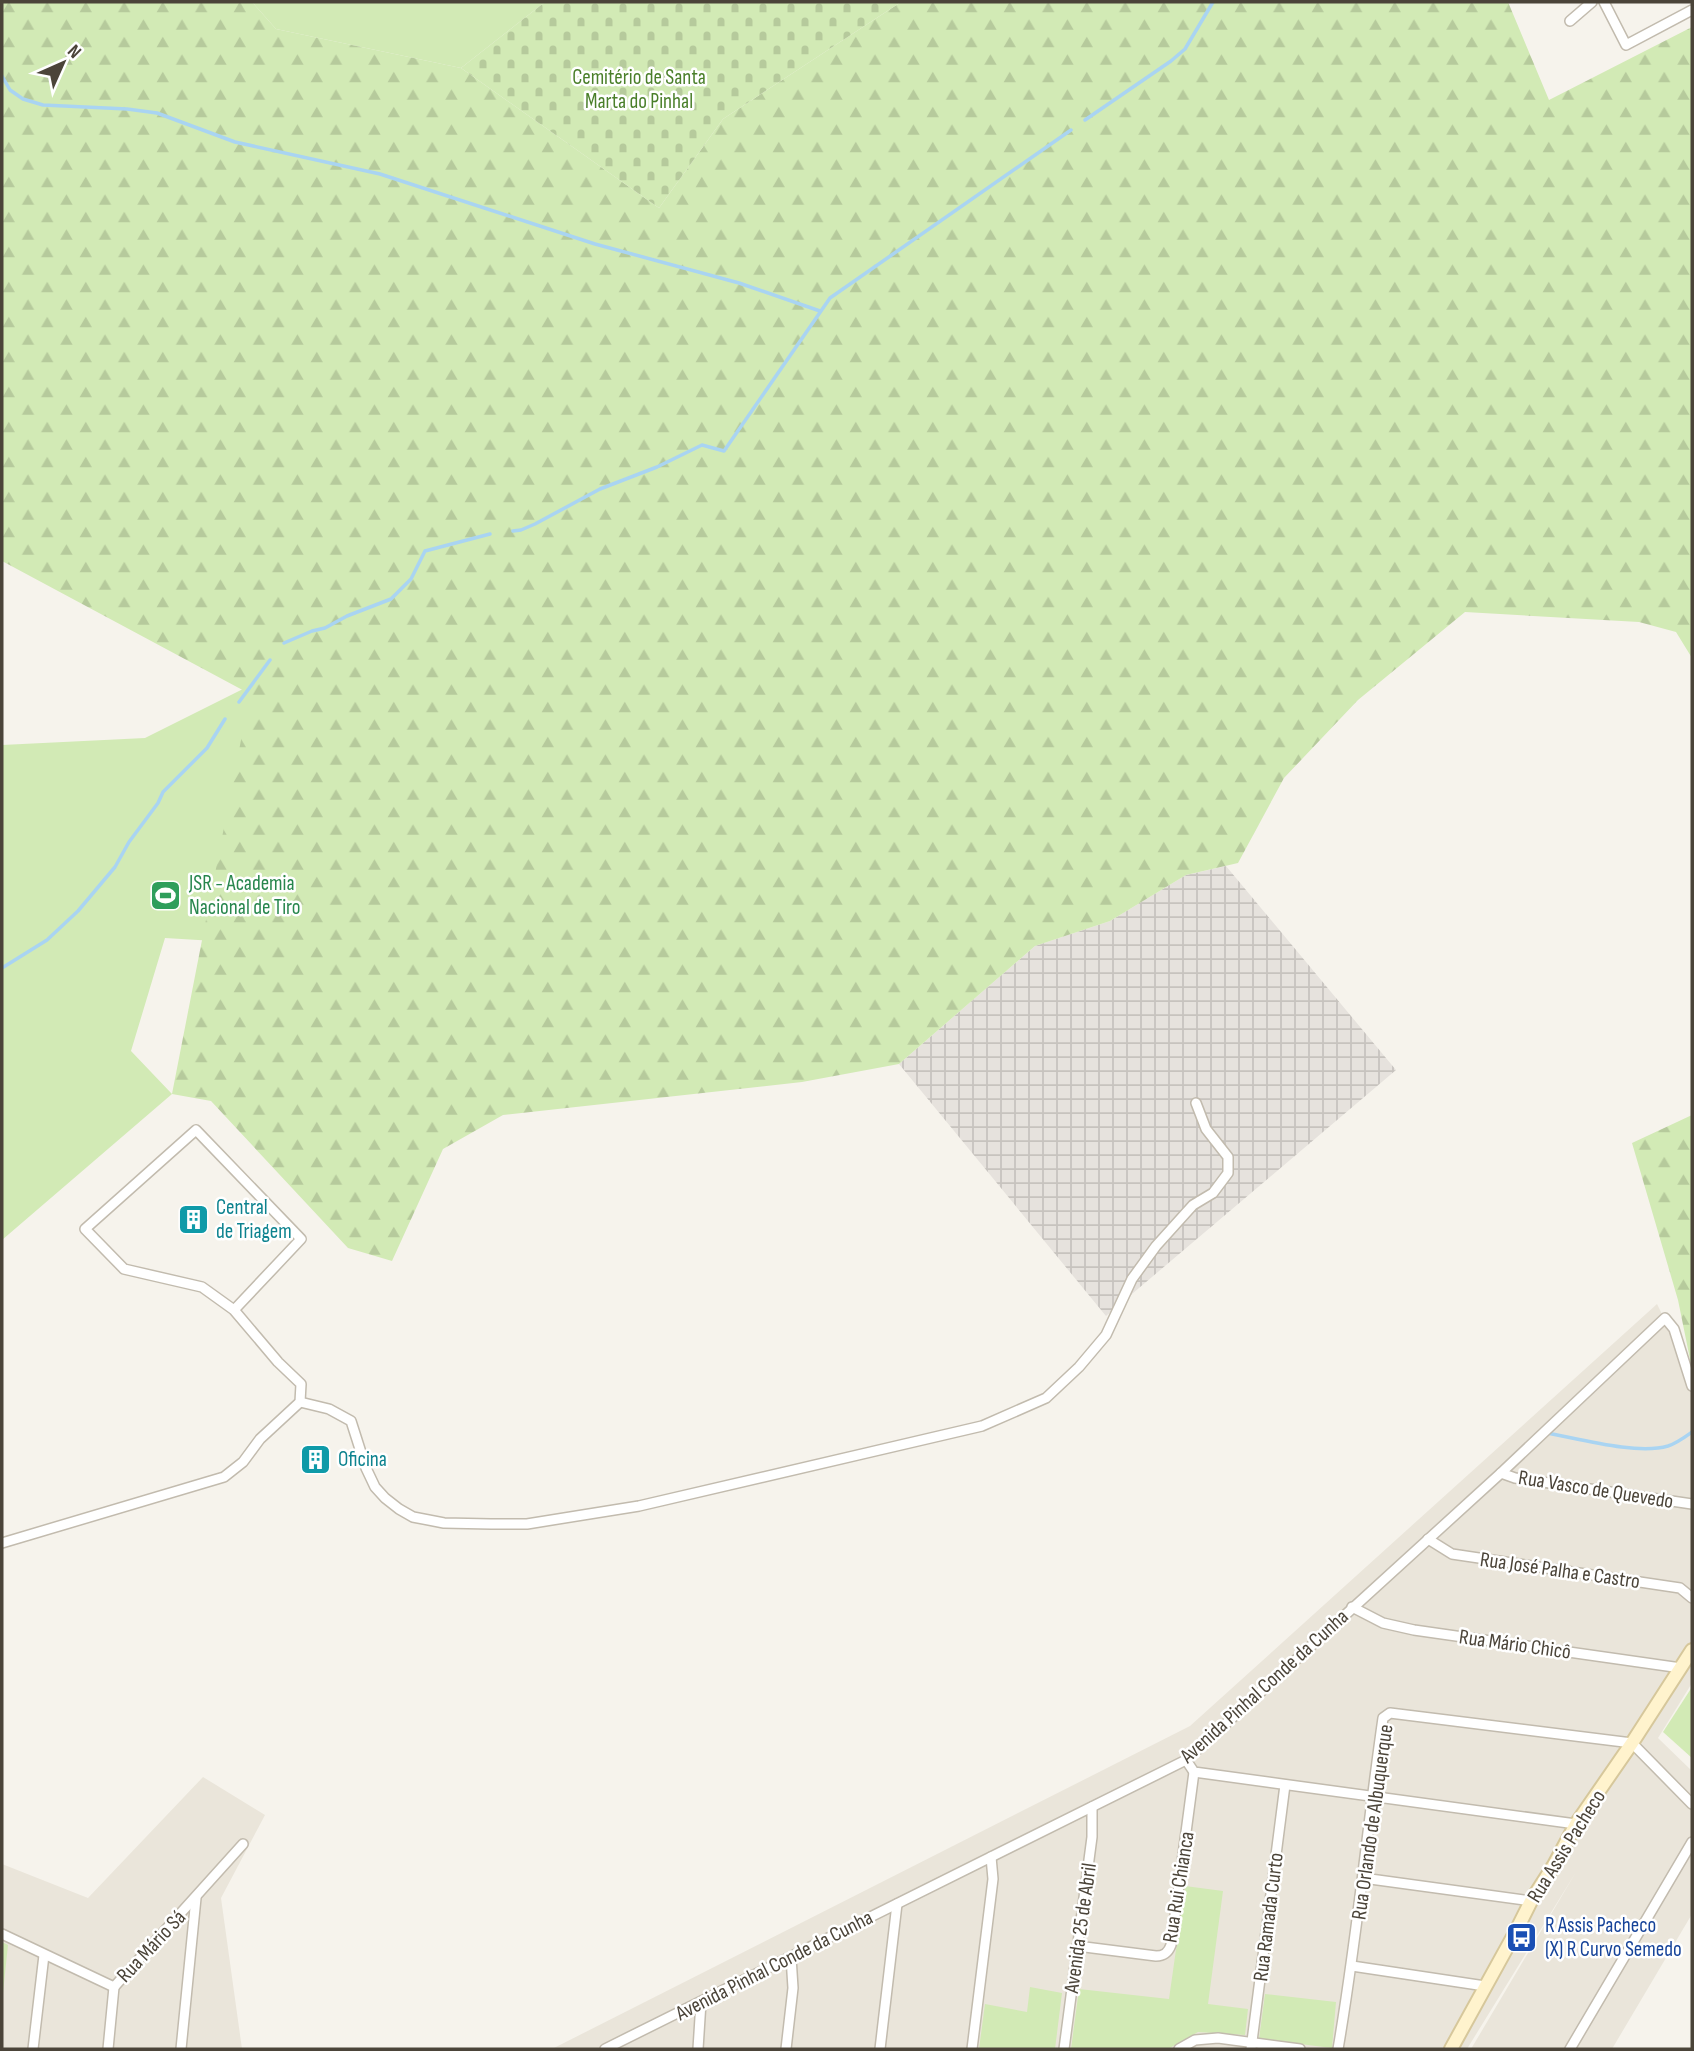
<svg xmlns="http://www.w3.org/2000/svg" width="1694" height="2051" viewBox="0 0 1694 2051" font-family="'Sofia Sans Condensed',sans-serif">
<style>
.residential{fill:#eae5da}
.industrial{fill:url(#industrial-grid)}
.grass{fill:#d2eab5}
.forest{fill:url(#forest-firs)}
.cemetery{fill:url(#cemetery-stones)}
.lines{fill:none;stroke-linecap:round;stroke-linejoin:round}
.stream{stroke:#a9d4f2;stroke-width:3.5}
.street-casing{stroke:#c2bbae;stroke-width:12}
.secondary-casing{stroke:#d6c79b;stroke-width:16}
.street{stroke:#fff;stroke-width:9}
.secondary{stroke:#fff3cd;stroke-width:12}
.labels{text-anchor:middle;stroke-width:5;stroke-linejoin:round;paint-order:stroke}
.park-label{font-size:21px;fill:#4a7f2a;stroke:#fff}
.leisure-label{font-size:21px;fill:#27864d;stroke:#fff;text-anchor:start}
.culture-label{font-size:21px;fill:#0d838f;stroke:#fff;text-anchor:start}
.street-label{font-size:21px;fill:#4b4439;stroke:#fff}
.transit-label{font-size:21px;fill:#164399;stroke:#fff;text-anchor:start}
</style>
<defs>
<pattern id="industrial-grid" width="8" height="8" patternUnits="userSpaceOnUse" patternTransform="scale(1.75)"><rect width="8" height="8" fill="#e6e2dd"/><path d="M0 4h8M4 0v8" fill="none" stroke="#c7c3be"/></pattern>
<pattern id="forest-firs" width="22" height="20" patternUnits="userSpaceOnUse" patternTransform="scale(1.75)"><rect width="22" height="20" fill="#d2eab5"/><path d="M5 1l3.5 6h-7zM16 11l3.5 6h-7z" fill="#b6ca9c"/></pattern>
<pattern id="cemetery-stones" width="16" height="16" patternUnits="userSpaceOnUse" patternTransform="scale(1.75)"><rect width="16" height="16" fill="#d2eab5"/><path d="M2 7V4a2 2 0 0 1 4 0v3zM10 15v-3a2 2 0 0 1 4 0v3z" fill="#b6ca9c"/></pattern>
</defs>
<rect width="100%" height="100%" fill="#f6f3ec"/>
<g class="residential">
<polygon points="1657,1304 1692,1375 1692,1683 1658,1738 1692,1771 1692,1914 1612,2049 1471,2049 1576,1872 1467,2049 552,2049 1190,1726"/>
<polygon points="203,1777 265,1815 221,1898 242,2049 2,2049 2,1864 88,1898"/>
</g>
<polygon class="industrial" points="1226,866 1396,1070 1106,1316 899,1064 1035,946 1110,921 1186,875"/>
<g class="grass">
<polygon points="252,2 545,2 461,68 276,29"/>
<polygon points="261,680 279,945 165,938 131,1051 172,1094 2,1240 2,745 145,738"/>
<polygon points="1692,1687 1692,1758 1663,1732"/>
<polygon points="1185,1886 1223,1891 1208,2004 1248,2009 1245,2035 1198,2032 1168,2049 1071,2049 1079,1989 1169,1999"/>
<polygon points="2,1942 8,1945 2,2002"/>
<polygon points="1030,1987 1062,1993 1055,2049 979,2049 985,2004 1027,2012"/>
<polygon points="1265,1994 1336,2002 1332,2048 1259,2039"/>
</g>
<g class="forest">
<polygon points="2,2 252,2 276,29 461,68 659,208 723,119 901,2 1508,2 1549,100 1692,27 1692,658 1676,632 1639,622 1465,612 1358,700 1284,778 1238,863 1186,875 1110,921 1035,946 899,1064 802,1082 503,1115 443,1149 392,1261 348,1248 211,1101 172,1094 250,694 2,561"/>
<polygon points="1692,1115 1692,1369 1678,1300 1632,1143"/>
</g>
<polygon class="cemetery" points="545,2 901,2 723,119 659,208 461,68"/>
<g class="lines">
<g class="stream">
<polyline points="2,76 10,90 23,99 43,105 127,109 157,113 235,142 380,174 595,244 739,283 820,311"/>
<polyline points="1085,120 1171,61 1185,49 1213,2"/>
<polyline points="513,531 521,530 535,524 600,489 657,467 702,445 724,451 830,298 1071,130"/>
<polyline points="284,643 312,631 325,628 347,616 391,599 411,579 425,551 490,534"/>
<polyline points="239,702 270,660"/>
<polyline points="2,968 47,940 78,911 115,867 129,842 158,803 163,792 207,748 225,719"/>
<path d="M1547,1433C1580,1439 1637,1455 1668,1446C1677,1443 1685,1437 1692,1432"/>
</g>
<defs>
<g id="street">
<polyline points="1604,2 1626,45 1692,10"/>
<polyline points="1570,21 1592,2"/>
<polyline points="300,1402 329,1409 351,1421 366,1468 375,1487 385,1498 399,1509 413,1517 444,1523 491,1524 527,1524 639,1506 982,1426 1046,1398 1079,1367 1106,1335 1132,1279 1156,1246 1193,1205 1213,1193 1228,1173 1228,1157 1206,1129 1196,1103"/>
<polyline points="1501,1473 1515,1478 1692,1504"/>
<polyline points="1428,1539 1452,1554 1680,1588 1692,1598"/>
<polyline points="2,1543 224,1477 243,1462 260,1439 300,1402 301,1384 278,1362 234,1310 202,1287 124,1269 85,1229 196,1130 301,1239 234,1310"/>
<polyline points="1352,1607 1383,1623 1414,1630 1681,1668"/>
<polyline points="1186,1760 1194,1772 1576,1824"/>
<polyline points="1363,1878 1531,1901"/>
<polyline points="2,1934 114,1987"/>
<path d="M1077,1946L1156,1956C1164,1956 1168,1953 1171,1945L1194,1772"/>
<polyline points="1352,1966 1485,1986"/>
<polyline points="114,1987 243,1844"/>
<polyline points="33,2049 44,1955"/>
<polyline points="108,2049 114,1987"/>
<polyline points="181,2049 196,1898"/>
<polyline points="605,2049 1186,1760 1501,1473 1665,1318 1674,1329 1692,1386"/>
<polyline points="698,2049 701,2002"/>
<polyline points="786,2049 793,1988 791,1957"/>
<polyline points="880,2049 897,1904"/>
<polyline points="972,2049 993,1879 991,1857"/>
<polyline points="1064,2049 1092,1837 1092,1807"/>
<polyline points="1179,2049 1195,2040 1218,2038 1300,2049"/>
<polyline points="1251,2049 1285,1785"/>
<path d="M1338,2049C1357,1939 1367,1829 1383,1718L1390,1713L1632,1743L1692,1804"/>
<polyline points="1570,2049 1692,1842"/>
</g>
<polyline id="secondary" points="1451,2049 1515,1933 1531,1901 1554,1865 1576,1824 1632,1743 1692,1650"/>
</defs>
<use href="#street" class="street-casing"/>
<use href="#secondary" class="secondary-casing"/>
<use href="#street" class="street"/>
<use href="#secondary" class="secondary"/>
</g>
<defs>
<symbol id="stadium-square" viewBox="-11 -11 22 22"><rect x="-9" y="-9" width="18" height="18" rx="4" fill="#2e9e5b" stroke="#fff"/><path d="M0-5a6.5 5 0 1 0 0 10a6.5 5 0 1 0 0-10ZM-3.5-1.8h7v3.6h-7Z" fill="#fff"/></symbol>
<symbol id="building-square" viewBox="-11 -11 22 22"><rect x="-9" y="-9" width="18" height="18" rx="4" fill="#0f9aa8" stroke="#fff"/><path d="M-4-6H4V6H1V3H-1V6H-4ZM-2.5-4.3h1.7v1.8h-1.7ZM.8-4.3h1.7v1.8H.8ZM-2.5-1h1.7V.8h-1.7ZM.8-1h1.7V.8H.8Z" fill="#fff"/></symbol>
<symbol id="bus-square" viewBox="-11 -11 22 22"><rect x="-9" y="-9" width="18" height="18" rx="4" fill="#1a4fb4" stroke="#fff"/><path d="M-5-6H5V4H4V6H2V4H-2V6H-4V4H-5ZM-3.5-4V0h7V-4ZM-3.5 1.2v1.5H-2V1.2ZM2 1.2v1.5H3.5V1.2Z" fill="#fff"/></symbol>
</defs>
<g fill-rule="evenodd">
<use href="#stadium-square" x="148" y="878" width="35" height="35"/>
<use href="#building-square" x="176" y="1202" width="35" height="35"/>
<use href="#building-square" x="298" y="1442" width="35" height="35"/>
<use href="#bus-square" x="1504" y="1920" width="35" height="35"/>
</g>
<g class="labels">
<g class="park-label">
<text x="639" y="84">Cemitério de Santa<tspan x="639" dy="24">Marta do Pinhal</tspan></text>
</g>
<g class="leisure-label">
<text x="189" y="890">JSR - Academia<tspan x="189" dy="24">Nacional de Tiro</tspan></text>
</g>
<g class="culture-label">
<text x="216" y="1214">Central<tspan x="216" dy="24">de Triagem</tspan></text>
<text x="338" y="1466">Oficina</text>
</g>
<g class="street-label">
<text transform="translate(1596 1489) rotate(9)" y="7">Rua Vasco de Quevedo</text>
<text transform="translate(1560 1570) rotate(8)" y="7">Rua José Palha e Castro</text>
<text transform="translate(1515 1644) rotate(8)" y="7">Rua Mário Chicô</text>
<text transform="translate(1264 1686) rotate(-42)" y="7">Avenida Pinhal Conde da Cunha</text>
<text transform="translate(1372 1822) rotate(-82)" y="7">Rua Orlando de Albuquerque</text>
<text transform="translate(1566 1846) rotate(-58)" y="7">Rua Assis Pacheco</text>
<text transform="translate(1178 1887) rotate(-81)" y="7">Rua Rui Chianca</text>
<text transform="translate(1268 1917) rotate(-83)" y="7">Rua Ramada Curto</text>
<text transform="translate(1080 1928) rotate(-82)" y="7">Avenida 25 de Abril</text>
<text transform="translate(151 1946) rotate(-47)" y="7">Rua Mário Sá</text>
<text transform="translate(774 1965) rotate(-27)" y="7">Avenida Pinhal Conde da Cunha</text>
</g>
<g class="transit-label">
<text x="1545" y="1932">R Assis Pacheco<tspan x="1545" dy="24">(X) R Curvo Semedo</tspan></text>
</g>
</g>
<rect width="1694" height="2051" fill="none" stroke="#4b4439" stroke-width="7"/>
<g transform="translate(63 63) rotate(45)" stroke="#ffffff" stroke-width="5" paint-order="stroke">
<path d="M0-5L12 26L0 18L-12 26Z" fill="#4b4439"/>
<text y="-10" font-size="19" font-weight="bold" text-anchor="middle" fill="#4b4439">N</text>
</g>
</svg>
